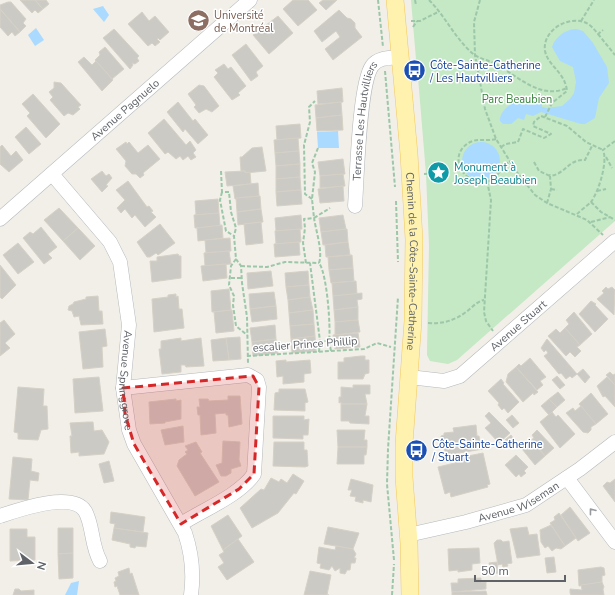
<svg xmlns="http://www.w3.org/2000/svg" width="615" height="595" viewBox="0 0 615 595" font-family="'Nunito Sans',sans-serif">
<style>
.green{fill:#c5e8c5}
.water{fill:#aadaff}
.building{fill:#cccac5;stroke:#d6d1c6}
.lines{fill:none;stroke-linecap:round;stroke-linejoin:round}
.minor-casing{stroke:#b5b8bc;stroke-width:15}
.major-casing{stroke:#f2c960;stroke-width:18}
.path{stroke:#9cc7a9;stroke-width:2;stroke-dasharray:4 2;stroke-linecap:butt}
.minor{stroke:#fff;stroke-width:14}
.major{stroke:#fff2af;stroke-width:17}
.oneway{stroke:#979a9d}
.marked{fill:#d62828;fill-opacity:0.2;stroke:#d62828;stroke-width:3;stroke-dasharray:8 5;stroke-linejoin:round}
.labels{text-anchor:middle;stroke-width:3;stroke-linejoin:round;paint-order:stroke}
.education-label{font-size:11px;fill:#785e54;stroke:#fff;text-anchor:start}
.transit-label{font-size:11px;fill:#164399;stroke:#fff;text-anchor:start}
.park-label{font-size:11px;fill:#348238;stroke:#fff}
.street-label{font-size:11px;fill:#5f6368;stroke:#fff}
.culture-label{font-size:11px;fill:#0d838f;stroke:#fff;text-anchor:start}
</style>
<rect width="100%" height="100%" fill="#f1efe8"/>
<polygon class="green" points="411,0 615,0 615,221 457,360 448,364 430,361 427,355 429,245 426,174 418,77 422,76 422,71 417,71"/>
<g class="water">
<polygon points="103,6 109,15 104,22 93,9"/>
<polygon points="36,28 44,40 35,46 28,35"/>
<path d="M576,29L583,31L593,43L607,67L609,83L599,98L595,118L585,124H581L541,112L533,116L526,114L524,120L518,118L511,124H503L500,121C499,111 511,104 519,98L542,101V107L547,108L562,106L570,99L574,93L576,82L573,67L560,61L552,47C555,37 566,29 576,29Z"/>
<polygon points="338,131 339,148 318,148 317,132"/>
<circle cx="481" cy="161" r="19"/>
<polygon points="79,581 77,595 65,595 71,583"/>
</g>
<g class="building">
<polygon points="20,0 35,0 43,9 38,13 35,10 32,13"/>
<polygon points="35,0 46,0 49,4 43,9"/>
<polygon points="293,0 308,0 317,10 298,26 283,9"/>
<polygon points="323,0 337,0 326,10 319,3"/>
<polygon points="8,2 11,2 26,19 23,23 26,26 20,32 0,9 0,5"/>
<polygon points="0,9 20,32 15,36 12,32 8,36 0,27"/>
<polygon points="339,10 347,18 351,19 355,23 355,28 362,37 333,60 325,49 340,37 336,31 322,42 314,31"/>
<polygon points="142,12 149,21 155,16 169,32 160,40 158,38 157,39 160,42 155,46 152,43 148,46 128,24"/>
<polygon points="278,16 293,33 269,54 253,35"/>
<polygon points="114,29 139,56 137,58 139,61 135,64 132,63 133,65 130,69 103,38"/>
<polygon points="246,44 263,66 256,72 258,76 251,81 232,55"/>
<polygon points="105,47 124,69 112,79 95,60 100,55 99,52"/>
<polygon points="84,57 92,65 96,61 113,80 102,91 78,62"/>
<polygon points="224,64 228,69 231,67 246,86 238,93 240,95 232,100 214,77 218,73 215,70"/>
<polygon points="54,82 61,83 81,105 78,107 80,109 73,115 68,113 64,116 50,100 53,97 49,92 54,88"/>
<polygon points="199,85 204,86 219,106 212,112 206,109 199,113 194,107 196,105 188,94"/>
<polygon points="342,88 343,102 318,104 317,91"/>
<polygon points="33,94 60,124 46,138 27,116 30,113 22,104"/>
<polygon points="178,102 193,121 195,119 208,135 198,144 185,129 183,132 167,112"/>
<polygon points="341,102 342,115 316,118 315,105"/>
<polygon points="342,115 343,130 317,131 316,118"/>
<polygon points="164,119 186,145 190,141 196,150 193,153 196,157 191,160 188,156 183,160 180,156 176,159 168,152 165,154 148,133"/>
<polygon points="300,124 301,138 277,140 276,126"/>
<polygon points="26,127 41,144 29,154 15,137"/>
<polygon points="298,138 299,151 275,153 274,140"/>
<polygon points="126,142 127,144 129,142 138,153 148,145 160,159 143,173 144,175 140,178 136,174 132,174 125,166 126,161 116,149"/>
<polygon points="2,145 11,156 16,151 23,160 9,172 0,164 0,147"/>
<polygon points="262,147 266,171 245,173 245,171 241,171 240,157 242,157 252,148"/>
<polygon points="299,151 300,164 276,166 275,153"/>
<polygon points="343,159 345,174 320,176 318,162"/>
<polygon points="300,164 300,177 276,179 276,166"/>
<polygon points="102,171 106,176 109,174 112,178 106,185 108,186 102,192 91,179"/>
<polygon points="245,171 245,173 250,172 251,184 227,186 225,172"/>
<polygon points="343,174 345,186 320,188 320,176"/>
<polygon points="300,177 301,190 276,192 276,179"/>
<polygon points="128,181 147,207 149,206 153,211 151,212 156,217 145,227 135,215 132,218 125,209 121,213 117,208 125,200 116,190"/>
<polygon points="258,183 259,196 235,199 233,186"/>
<polygon points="343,186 344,201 320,203 318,189"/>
<polygon points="301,190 302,204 277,206 276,192"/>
<polygon points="260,196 261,209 237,212 236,198"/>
<polygon points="218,199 219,213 196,215 195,201"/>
<polygon points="59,208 78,228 63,241 44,220"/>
<polygon points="261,209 263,222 238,225 237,212"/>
<polygon points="219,213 220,226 195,228 194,215"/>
<polygon points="301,215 302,229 276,231 275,218"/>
<polygon points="343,215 346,229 321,232 319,218"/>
<polygon points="261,222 263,243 246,245 244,224"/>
<polygon points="160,224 175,243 158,255 156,253 150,257 147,257 137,242"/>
<polygon points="222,225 223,238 198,241 197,228"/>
<polygon points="41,227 57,247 48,254 52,258 44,264 23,238 30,232 33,234"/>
<polygon points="78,228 95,246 80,260 63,241"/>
<polygon points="300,229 301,242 276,244 275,231"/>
<polygon points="347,229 348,242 323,245 321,232"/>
<polygon points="230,238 231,251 206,253 205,240"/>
<polygon points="299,242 300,255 275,257 274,244"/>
<polygon points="348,242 350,255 326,257 325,245"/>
<polygon points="18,243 34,262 18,274 3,255"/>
<polygon points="229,251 231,264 205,266 204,253"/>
<polygon points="178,254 179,256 181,256 181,278 152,282 150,261 157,261 157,257"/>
<polygon points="352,255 353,268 329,270 328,257"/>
<polygon points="226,264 227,278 203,281 201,266"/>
<polygon points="0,265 16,285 2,299 0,297"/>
<polygon points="353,268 354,281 331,283 329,270"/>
<polygon points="271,271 273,286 248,289 247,273"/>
<polygon points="308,271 309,285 286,287 285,273"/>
<polygon points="356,281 357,294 333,296 332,283"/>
<polygon points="309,285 310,297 288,300 286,287"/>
<polygon points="606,287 608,289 612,287 615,290 614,315 597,299 604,293 602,291"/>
<polygon points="229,289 231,310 212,312 211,291"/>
<polygon points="274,292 276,306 250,309 249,294"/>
<polygon points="362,293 362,299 357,300 358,307 334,310 333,296"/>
<polygon points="176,294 176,297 178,296 179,309 182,309 184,328 154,332 152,299 168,297 168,295"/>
<polygon points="98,296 99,311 102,311 103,324 81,325 79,316 74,317 72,311 68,310 69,306 73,304 74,302 86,299 86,297"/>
<polygon points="310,297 313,310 289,313 288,300"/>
<polygon points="591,301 596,304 595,305 608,319 595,332 579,314"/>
<polygon points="276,306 277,319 252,322 250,309"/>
<polygon points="358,307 358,320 335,322 334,310"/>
<polygon points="232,310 234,331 216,333 214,312"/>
<polygon points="313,310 314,324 290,326 289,313"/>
<polygon points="574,312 592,334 580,345 565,328 569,324 566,320"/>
<polygon points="4,320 15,334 5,343 10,348 0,356 0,323"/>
<polygon points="358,320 360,332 335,335 335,322"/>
<polygon points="314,324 315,336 291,339 290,326"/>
<polygon points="275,325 276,339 252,342 250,328"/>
<polygon points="565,328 580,345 577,347 581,351 575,357 570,352 566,356 548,336 556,329 560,333"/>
<polygon points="105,329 107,346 102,347 103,367 83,369 79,332"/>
<polygon points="358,333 360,347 335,349 333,335"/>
<polygon points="315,336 316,351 292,353 291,339"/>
<polygon points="240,337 241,359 229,360 226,338"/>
<polygon points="181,338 181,341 201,338 204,366 186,367 185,365 181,365 181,372 162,374 159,349 161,349 161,341"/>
<polygon points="226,338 229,360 213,361 211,340"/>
<polygon points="276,339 278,353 253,356 252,342"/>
<polygon points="547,339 577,374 572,378 570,376 566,379 561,373 559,374 544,356 548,353 546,350 544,352 541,348"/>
<polygon points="361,356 365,356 365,360 369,360 369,373 365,374 363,379 338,379 338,362 344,362 344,358"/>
<polygon points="530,358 546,377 540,381 543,385 537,390 516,367 519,364 521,366"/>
<polygon points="286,360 286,362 310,360 311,373 304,374 304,382 283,384 283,376 277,377 276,361"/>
<polygon points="516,367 538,392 534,395 533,393 523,402 506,382 508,374"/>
<polygon points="583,369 590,377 585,383 577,374"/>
<polygon points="610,372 613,375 615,374 615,385 606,375"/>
<polygon points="557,376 565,385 560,389 552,380"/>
<polygon points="99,377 103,411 75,413 73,379"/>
<polygon points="607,377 615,385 615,407 605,396 603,397 597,386"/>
<polygon points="501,379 504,383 503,384 519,402 508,413 504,408 502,410 498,405 499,403 488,391"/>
<polygon points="353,385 370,385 370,394 365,394 367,404 341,404 341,402 339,403 339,397 341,397 341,387 353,388"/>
<polygon points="18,387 44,389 43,406 47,406 48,429 41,430 38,440 18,439 18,433 14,432"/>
<polygon points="279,389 305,389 308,402 305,403 305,411 274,410 275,393 279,392"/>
<polygon points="558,392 565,400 557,407 549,399"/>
<polygon points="591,393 608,414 596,424 579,404"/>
<polygon points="228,396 240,396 242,424 229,427 228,415 226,415 226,413 215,414 216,433 201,435 200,415 198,415 197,407 200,407 199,399 208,399 209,401 228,400"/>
<polygon points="176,399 176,401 181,400 181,419 165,422 165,423 150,424 149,402"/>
<polygon points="549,399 557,407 549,415 541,406"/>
<polygon points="341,404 367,404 365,416 369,416 369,424 350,423 349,421 341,421"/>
<polygon points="581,406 596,424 591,427 591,430 588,433 583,432 566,413 573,408 575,411"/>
<polygon points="489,412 510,433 499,443 485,428 491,423 485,416"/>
<polygon points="552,412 556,417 558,415 575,434 560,448 540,422"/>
<polygon points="512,415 519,423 513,428 506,420"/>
<polygon points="273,416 304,416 304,420 309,419 308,435 303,435 303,439 273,438"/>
<polygon points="88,422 93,422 94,431 102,430 109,442 104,454 79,456 79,452 71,453 70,436 72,436 70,423"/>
<polygon points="476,425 477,436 479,436 480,442 482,442 483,449 447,455 443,447 446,445 442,445 441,436 444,435 444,433 454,432 453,428"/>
<polygon points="183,426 184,442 165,445 161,430"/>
<polygon points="337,430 365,430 364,440 367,440 367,447 338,447"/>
<polygon points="537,430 554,448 545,456 531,440 534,438 532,435"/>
<polygon points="511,435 517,444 512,448 505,440"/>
<polygon points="531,440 545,456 535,465 518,444 522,441 526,445"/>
<polygon points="223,441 240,442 239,460 241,466 231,469 231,473 226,476 221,476 216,465 222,463"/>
<polygon points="196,442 202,452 200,453 219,482 195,496 177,466 179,460 187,454 185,452 188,450 185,446"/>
<polygon points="274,442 304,442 304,450 307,450 308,466 305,467 273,466"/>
<polygon points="338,447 367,447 366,455 364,455 364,464 337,464"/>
<polygon points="483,453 490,484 487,485 488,487 451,497 450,492 445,494 438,467 459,462 458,458"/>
<polygon points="516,455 528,467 524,471 526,473 521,477 519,474 516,477 505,465"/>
<polygon points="13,457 32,459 31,471 39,473 38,481 30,480 28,500 9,499"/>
<polygon points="109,461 114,481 104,483 99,464"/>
<polygon points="293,474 304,481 296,494 294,493 278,513 252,528 240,508 261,489 264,490 271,478 279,482 281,479 287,483"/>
<polygon points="351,479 373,485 371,502 363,500 363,503 355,501 356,497 350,496 352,490 348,490"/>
<polygon points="615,479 615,502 603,486 607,482 610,483"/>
<polygon points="570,507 590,533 578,541 561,515"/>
<polygon points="111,512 145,517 143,532 114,528 115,524 110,523"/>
<polygon points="559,513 576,538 565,546 550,523 555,520 554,517"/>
<polygon points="228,515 242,536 223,550 211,526"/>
<polygon points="551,525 565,546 561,549 556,548 552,551 548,546 545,548 541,542 540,530"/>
<polygon points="328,527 359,533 353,549 324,544"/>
<polygon points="527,527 529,535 537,534 540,555 517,558 510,529"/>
<polygon points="58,528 73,528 73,553 58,554"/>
<polygon points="114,528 148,533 146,547 136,546 135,548 130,547 130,544 112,540"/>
<polygon points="10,529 27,529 27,537 35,537 35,560 10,561"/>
<polygon points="238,539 254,562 227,580 218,567 224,563 219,555 224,552 223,550"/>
<polygon points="497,540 501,540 503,542 509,541 512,563 507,564 508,566 503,567 502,564 498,565 494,543"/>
<polygon points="336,546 353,549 356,554 354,558 356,558 355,563 351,563 350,570 347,570 345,574 340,573 340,568 335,571 332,566 329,570 320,568 321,564 317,563 319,547 335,550"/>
<polygon points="479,548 480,563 472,564 472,570 458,572 458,570 449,571 448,549"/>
<polygon points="73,553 73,578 59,579 58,554"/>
<polygon points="554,557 556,572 547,573 545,558"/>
<polygon points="497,562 498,573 491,574 489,563"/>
<polygon points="601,567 604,568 605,575 602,576 602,582 579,586 578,570"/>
<polygon points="129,568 130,574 132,573 139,595 120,595 117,586 115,587 114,582 116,581 115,578 119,576 118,572"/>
<polygon points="310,571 331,575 327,595 329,595 304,595"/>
<polygon points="481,578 481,582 486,582 486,589 452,592 451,583 458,583 458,579"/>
<polygon points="602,582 604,587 603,589 604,595 571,595 570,593 570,589 582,590 581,585"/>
<polygon points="15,589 19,589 21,591 34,590 34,595 13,595"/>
<polygon points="486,591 487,595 452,595 452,592"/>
</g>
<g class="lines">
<defs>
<g id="minor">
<path id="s1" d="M52,174L110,242L120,262L129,325L123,388L129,430L134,444L185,533C192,554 194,573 191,595"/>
<path id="s2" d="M355,206C357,179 359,84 372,66C378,57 391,58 400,57"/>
<path id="s3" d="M0,219L250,0"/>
<path id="s4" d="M409,377L444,381L460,376L615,241"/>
<path d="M123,388L248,375L257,380L259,387L254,474C240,495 203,510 181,524"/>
<polyline points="567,478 615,542"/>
<path d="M0,516C18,510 72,491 85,511C93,524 91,545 100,561"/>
<path id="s5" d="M408,535L466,522L526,505L580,469L615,442"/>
</g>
<g id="major">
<path id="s6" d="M395,0L409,154L414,239L413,321L404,444V477L409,543L410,595"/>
</g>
</defs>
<use href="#minor" class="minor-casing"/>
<use href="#major" class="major-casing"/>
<g class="path">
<polyline points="378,0 383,47"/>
<polyline points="415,0 416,5"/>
<path d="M429,0C445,16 455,38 472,53C479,59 489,60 497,65C518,76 540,100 567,88"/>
<polyline points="480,0 474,22 475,55 485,109 496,139 516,171 535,195 547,203 587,220 603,235"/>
<polyline points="411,21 420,21 438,12"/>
<polyline points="581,21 594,0"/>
<polyline points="413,27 417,21"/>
<polyline points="598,34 615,55"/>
<polyline points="385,71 395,187"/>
<path d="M545,117L552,103L567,91C565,72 548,66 545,51C542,31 567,16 584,22C590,24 594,29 598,34L603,30"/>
<path d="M496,139C486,142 476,137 467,144C446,159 468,189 489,181C498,177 502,167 509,162"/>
<polyline points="501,147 506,144 518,142 523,129 544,138 551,134 533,126 534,122 541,116 567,126 586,142 603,150"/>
<polyline points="318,148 312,163 315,172 312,199 314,218 330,208"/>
<polyline points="606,157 612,168"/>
<polyline points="534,162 539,171 550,176 550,174"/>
<polyline points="221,171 222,192 229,192 231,212 236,228 234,236 236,259 241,266 242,283 247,317 248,363"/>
<polyline points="424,174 437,173"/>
<polyline points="487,181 491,200 484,312 486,321 493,331"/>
<polyline points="551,189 557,190"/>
<polyline points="597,191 606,189"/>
<polyline points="222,192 220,200 226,231 234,236"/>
<polyline points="312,199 305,194 304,145 310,122 309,107 315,101"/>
<polyline points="396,201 398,262"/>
<polyline points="591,202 601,212 615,220"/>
<path d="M547,203L551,189L550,176C566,174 568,159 585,160L592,146"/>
<path d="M577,214C581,210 587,206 591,202C599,191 608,161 603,150L615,141"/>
<polyline points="591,222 610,217"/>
<polyline points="236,259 231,266 229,285 234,296 233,305 236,326 247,335"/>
<path d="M306,263L303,243L305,228L304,219L314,218C316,231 323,252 319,263C327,273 331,328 329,341H320L310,263"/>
<polyline points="241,266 267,267 285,262 319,263"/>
<polyline points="231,278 241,278"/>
<path d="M428,323C442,324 454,321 466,312C472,308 477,301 484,300"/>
<polyline points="329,341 331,351"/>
<polyline points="319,352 320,341"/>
<polyline points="247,356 364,349 377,343 391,347"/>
<polyline points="394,560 387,484 388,449 398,297"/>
<polyline points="392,595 394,564"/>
</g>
<use href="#minor" class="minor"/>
<use href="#major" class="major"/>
</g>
<defs><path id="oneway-chevron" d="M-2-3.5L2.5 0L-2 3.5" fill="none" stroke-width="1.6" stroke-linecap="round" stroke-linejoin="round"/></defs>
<use class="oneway" href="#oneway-chevron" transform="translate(592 511) rotate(-128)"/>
<path class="marked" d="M253,376L259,387L254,474L239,489L181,524L134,444L125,414L123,388Z"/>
<defs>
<symbol id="university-disc" viewBox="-11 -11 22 22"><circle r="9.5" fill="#8d6e63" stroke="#fff"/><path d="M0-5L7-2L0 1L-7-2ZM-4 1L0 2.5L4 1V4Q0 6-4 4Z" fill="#fff"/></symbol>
<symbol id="bus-disc" viewBox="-11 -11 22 22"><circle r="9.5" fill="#1a4fb4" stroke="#fff"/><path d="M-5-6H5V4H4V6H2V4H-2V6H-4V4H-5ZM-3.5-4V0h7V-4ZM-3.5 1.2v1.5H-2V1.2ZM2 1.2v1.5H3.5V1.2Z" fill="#fff"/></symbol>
<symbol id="sight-disc" viewBox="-11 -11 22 22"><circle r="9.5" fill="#0f9aa8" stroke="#fff"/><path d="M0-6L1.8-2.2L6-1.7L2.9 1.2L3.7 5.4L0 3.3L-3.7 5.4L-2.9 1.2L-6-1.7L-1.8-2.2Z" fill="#fff"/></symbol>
</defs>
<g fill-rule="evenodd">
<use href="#university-disc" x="186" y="8" width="25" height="25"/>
<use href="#bus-disc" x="402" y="58" width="25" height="25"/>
<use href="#sight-disc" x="426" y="160" width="25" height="25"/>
<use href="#bus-disc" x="404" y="438" width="25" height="25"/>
</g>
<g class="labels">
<g class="education-label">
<text x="214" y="19">Université<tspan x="214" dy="13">de Montréal</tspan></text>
</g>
<g class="transit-label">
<text x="430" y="69">Côte-Sainte-Catherine<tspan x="430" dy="13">/ Les Hautvilliers</tspan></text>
<text x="432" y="448">Côte-Sainte-Catherine<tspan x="432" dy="13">/ Stuart</tspan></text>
</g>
<g class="park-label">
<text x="517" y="103">Parc Beaubien</text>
</g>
<g class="street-label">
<text dy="4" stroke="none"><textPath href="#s3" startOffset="166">Avenue Pagnuelo</textPath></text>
<text dy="4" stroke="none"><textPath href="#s2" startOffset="86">Terrasse Les Hautvilliers</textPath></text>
<text dy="4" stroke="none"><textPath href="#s6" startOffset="262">Chemin de la Côte-Sainte-Catherine</textPath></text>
<text dy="4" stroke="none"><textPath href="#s4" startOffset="129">Avenue Stuart</textPath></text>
<text transform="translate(305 344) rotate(-4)" y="4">escalier Prince Phillip</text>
<text dy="4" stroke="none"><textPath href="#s1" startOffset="231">Avenue Springgrove</textPath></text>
<text dy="4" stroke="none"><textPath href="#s5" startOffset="116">Avenue Wiseman</textPath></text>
</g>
<g class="culture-label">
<text x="454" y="171">Monument à<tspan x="454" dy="13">Joseph Beaubien</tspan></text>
</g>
</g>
<g transform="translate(32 563) rotate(106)" stroke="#ffffff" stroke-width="3" paint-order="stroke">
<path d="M0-3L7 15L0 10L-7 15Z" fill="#5f6368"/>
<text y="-6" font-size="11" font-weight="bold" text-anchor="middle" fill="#5f6368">N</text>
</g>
<path d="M475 575v6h90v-6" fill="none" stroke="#5f6368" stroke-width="2"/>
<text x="481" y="575" font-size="12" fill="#5f6368" stroke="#ffffff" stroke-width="3" paint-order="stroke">50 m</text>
</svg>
